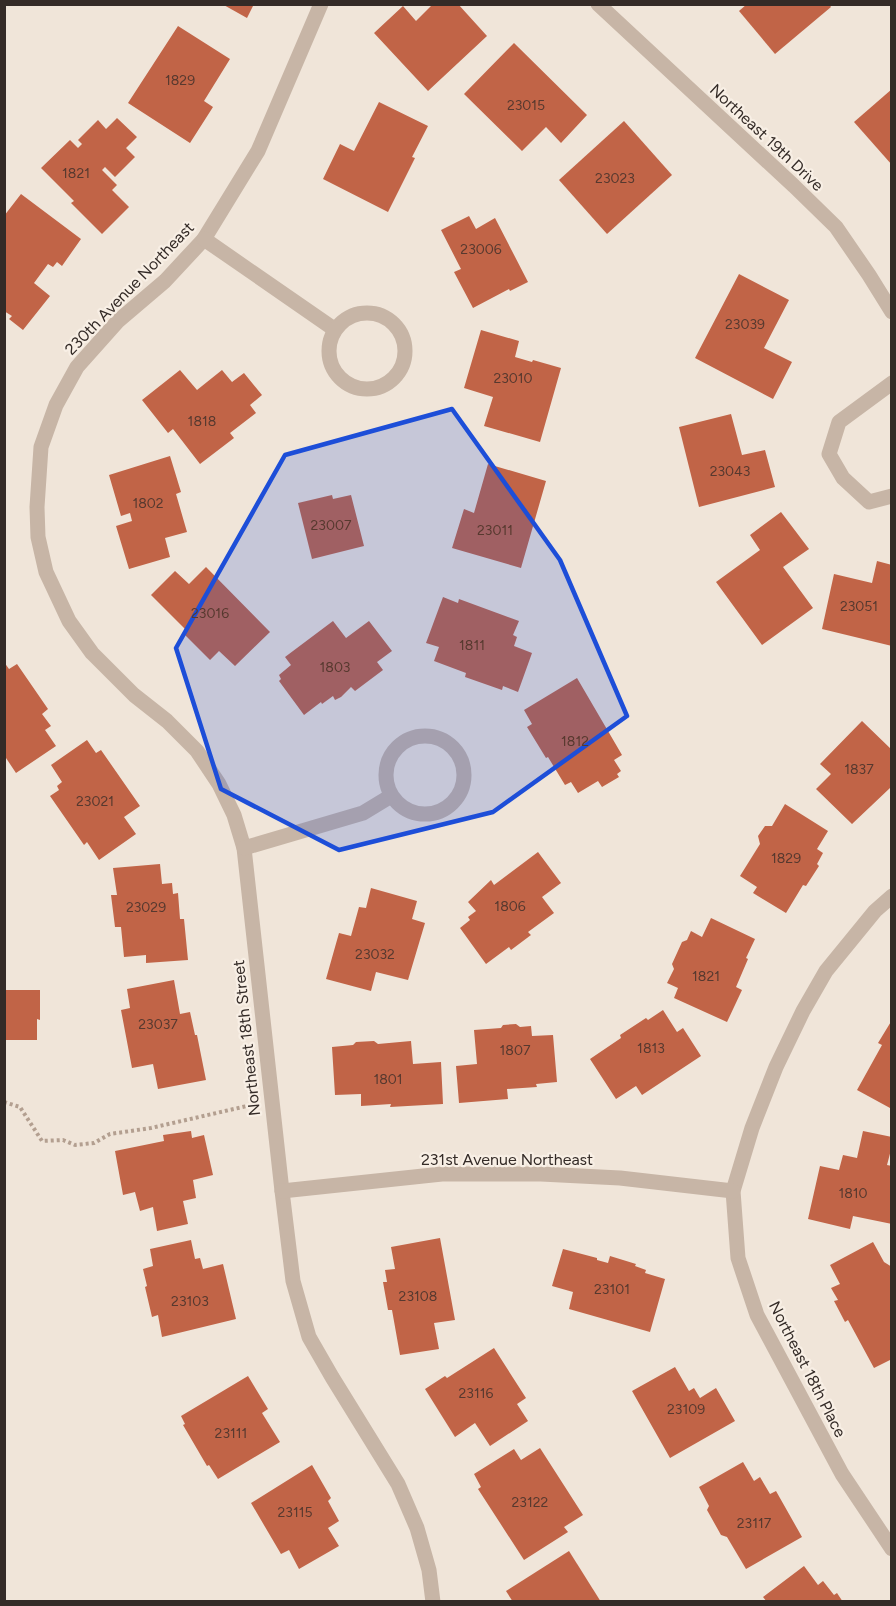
<svg xmlns="http://www.w3.org/2000/svg" width="896" height="1606" viewBox="0 0 896 1606" font-family="Figtree,sans-serif">
<style>
.building{fill:#c16447}
.lines{fill:none;stroke-linecap:round;stroke-linejoin:round}
.path{stroke:#b39f90;stroke-width:4;stroke-dasharray:3 3;stroke-linecap:butt}
.minor{stroke:#c7b5a6;stroke-width:15}
.marked{fill:#1d4ed8;fill-opacity:0.2;stroke:#1d4ed8;stroke-width:4.5;stroke-linejoin:round}
.labels{text-anchor:middle;stroke-width:4.5;stroke-linejoin:round;paint-order:stroke}
.number-label{font-size:14px;fill:#57392f}
.street-label{font-size:16px;fill:#342b27;stroke:#f8efe5}
</style>
<rect width="100%" height="100%" fill="#f0e5d9"/>
<g class="building">
<polygon points="222,4 254,4 247,18"/>
<polygon points="433,4 458,4 487,36 428,91 374,33 403,6 416,21"/>
<polygon points="747,4 829,4 831,7 775,54 739,11"/>
<polygon points="178,26 230,59 204,101 213,107 190,143 128,103"/>
<polygon points="514,43 587,115 561,143 546,127 522,151 464,94"/>
<polygon points="892,89 892,165 854,122"/>
<polygon points="379,102 428,126 412,157 415,158 388,212 323,179 340,144 354,151"/>
<polygon points="117,118 137,137 126,148 135,157 115,177 105,167 102,170 117,185 112,190 129,207 102,234 71,203 74,201 41,168 70,140 78,148 82,144 78,140 98,120 106,129"/>
<polygon points="624,121 672,175 607,234 559,180"/>
<polygon points="21,194 81,239 62,266 57,262 53,267 48,264 34,283 50,296 23,330 9,319 12,316 4,311 4,216"/>
<polygon points="469,216 476,229 495,218 528,282 510,291 509,289 473,308 454,272 461,269 441,230"/>
<polygon points="739,274 789,300 764,348 792,362 773,399 695,358"/>
<polygon points="481,330 519,341 515,357 532,362 533,360 561,368 540,442 484,426 493,397 464,388"/>
<polygon points="180,370 197,390 222,370 232,382 244,373 262,395 250,405 256,413 230,433 234,438 200,464 173,429 168,433 142,400"/>
<polygon points="731,414 742,455 765,450 775,487 699,507 679,427"/>
<polygon points="170,456 181,492 176,494 187,532 165,538 170,557 129,569 116,526 132,521 130,513 121,516 109,475"/>
<polygon points="488,464 546,481 521,568 452,548 464,509 474,513"/>
<polygon points="332,495 333,499 351,495 364,546 312,559 298,503"/>
<polygon points="781,512 809,549 783,567 813,608 762,645 716,582 760,550 750,535"/>
<polygon points="877,561 892,565 892,646 822,629 834,574 872,583"/>
<polygon points="206,567 270,632 235,666 219,651 210,660 184,634 187,631 151,595 175,571 189,584"/>
<polygon points="443,597 458,603 459,599 519,621 513,635 517,637 514,646 532,653 518,692 503,686 502,690 465,677 466,673 434,661 439,647 426,643"/>
<polygon points="333,621 346,638 369,621 392,651 377,662 383,670 355,691 351,687 341,697 335,700 333,696 322,704 321,702 304,715 279,681 281,679 279,675 291,665 285,657"/>
<polygon points="4,662 9,669 17,664 48,709 42,714 51,726 45,730 56,746 16,773 6,758 4,759"/>
<polygon points="577,678 622,755 614,760 621,771 617,774 619,777 602,787 598,781 578,793 571,782 565,785 548,757 546,758 527,727 532,724 524,710"/>
<polygon points="862,721 892,750 892,789 890,788 852,824 816,789 831,774 820,764"/>
<polygon points="87,740 96,753 101,750 140,806 124,817 136,834 99,860 87,842 84,845 50,796 59,790 57,786 62,782 51,765"/>
<polygon points="785,804 828,831 817,849 823,853 817,864 819,866 806,886 803,885 786,913 753,893 757,887 740,876 760,844 758,836 765,826 772,826"/>
<polygon points="538,852 561,883 542,897 554,913 528,932 531,935 511,950 509,947 486,964 460,928 470,920 468,917 476,911 468,902 491,880 494,885"/>
<polygon points="160,864 162,884 172,883 173,894 178,893 180,919 184,919 188,960 146,963 146,955 124,957 121,927 115,927 111,895 117,895 113,868"/>
<polygon points="371,888 417,901 412,919 425,923 408,980 376,972 371,991 326,979 339,933 351,936 359,907 366,908"/>
<polygon points="711,918 755,939 746,958 748,959 736,987 742,990 727,1022 674,998 678,988 667,983 674,969 672,964 682,942 687,940 691,931 702,937"/>
<polygon points="174,980 180,1014 190,1012 195,1035 197,1035 206,1080 158,1089 153,1064 132,1068 121,1010 130,1008 127,989"/>
<polygon points="4,990 40,990 40,1020 37,1019 37,1040 4,1040"/>
<polygon points="663,1010 677,1032 683,1028 701,1056 642,1095 636,1086 616,1099 590,1059 621,1038 620,1035 646,1018 648,1020"/>
<polygon points="892,1020 892,1104 890,1108 857,1090 882,1045 878,1043"/>
<polygon points="516,1024 520,1027 531,1026 532,1036 553,1035 557,1082 536,1084 537,1087 507,1089 508,1099 459,1103 456,1066 477,1064 474,1030 501,1028 503,1025"/>
<polygon points="374,1041 378,1044 411,1041 413,1064 441,1062 443,1104 390,1107 391,1104 361,1106 361,1094 335,1095 332,1047 353,1045 356,1042"/>
<polygon points="191,1131 192,1138 204,1135 213,1175 193,1180 196,1198 183,1201 188,1224 157,1231 153,1207 140,1211 135,1192 123,1195 115,1151 164,1141 163,1135"/>
<polygon points="863,1131 892,1137 892,1146 887,1165 892,1166 892,1224 853,1216 850,1229 808,1219 820,1166 839,1170 843,1155 857,1158"/>
<polygon points="440,1238 455,1320 434,1323 439,1349 400,1355 392,1310 388,1310 383,1282 387,1282 385,1270 395,1269 391,1247"/>
<polygon points="191,1240 195,1259 200,1258 203,1269 223,1264 236,1319 162,1337 158,1315 152,1317 145,1287 147,1286 143,1269 153,1266 150,1249"/>
<polygon points="873,1242 884,1262 892,1267 892,1359 874,1368 848,1320 845,1322 834,1301 838,1300 831,1288 840,1284 830,1265"/>
<polygon points="563,1249 597,1258 597,1260 608,1263 610,1256 636,1264 635,1266 646,1270 645,1273 665,1279 650,1332 569,1309 573,1292 552,1286"/>
<polygon points="494,1348 526,1398 517,1404 528,1421 490,1446 475,1423 455,1437 425,1389 445,1376 447,1378"/>
<polygon points="675,1367 689,1391 694,1388 700,1398 716,1388 735,1421 670,1458 632,1391"/>
<polygon points="248,1376 268,1409 262,1413 280,1442 218,1479 209,1465 207,1466 183,1425 185,1424 181,1416"/>
<polygon points="540,1448 583,1515 564,1527 568,1532 524,1560 478,1489 481,1487 474,1474 514,1449 521,1460"/>
<polygon points="743,1462 754,1481 760,1477 770,1494 776,1491 802,1537 746,1569 727,1537 721,1535 707,1510 709,1506 699,1487"/>
<polygon points="312,1465 331,1498 328,1501 339,1521 328,1528 339,1546 299,1569 289,1550 281,1554 251,1503"/>
<polygon points="569,1551 601,1602 513,1602 506,1591"/>
<polygon points="804,1566 818,1585 823,1581 834,1595 837,1593 843,1602 767,1602 763,1597"/>
</g>
<g class="lines">
<polyline class="path" points="4,1102 20,1107 42,1141 63,1140 75,1145 94,1143 110,1134 151,1128 247,1106"/>
<g class="minor">
<polyline points="321,4 258,151 204,239 165,281 118,321 77,367 56,405 41,447 37,507 38,537 46,572 69,621 92,653 134,695 167,721 197,751 219,784 234,815 244,848 282,1191 293,1281 309,1337 332,1377 398,1484 417,1528 429,1570 433,1602"/>
<polyline points="598,4 794,186 836,227 869,275 892,312"/>
<polyline points="204,239 334,329"/>
<circle cx="367" cy="351" r="38"/>
<polyline points="892,383 839,422 829,454 843,478 869,502 892,496"/>
<circle cx="425" cy="775" r="39"/>
<polyline points="244,848 363,813 391,796"/>
<polyline points="892,896 875,911 826,971 803,1011 776,1067 752,1128 733,1191 738,1258 757,1315 842,1474 892,1549"/>
<polyline points="282,1191 442,1174 541,1174 620,1178 733,1191"/>
</g>
</g>
<path class="marked" d="M452,409L560,560L627,716L493,812L339,850L221,789L176,648L285,455Z"/>
<g class="labels">
<g class="number-label">
<text x="180" y="85">1829</text>
<text x="526" y="110">23015</text>
<text x="76" y="178">1821</text>
<text x="615" y="183">23023</text>
<text x="481" y="254">23006</text>
<text x="745" y="329">23039</text>
<text x="513" y="383">23010</text>
<text x="202" y="426">1818</text>
<text x="730" y="476">23043</text>
<text x="148" y="508">1802</text>
<text x="331" y="530">23007</text>
<text x="495" y="535">23011</text>
<text x="859" y="611">23051</text>
<text x="210" y="618">23016</text>
<text x="472" y="650">1811</text>
<text x="335" y="672">1803</text>
<text x="575" y="746">1812</text>
<text x="859" y="774">1837</text>
<text x="95" y="806">23021</text>
<text x="786" y="863">1829</text>
<text x="510" y="911">1806</text>
<text x="146" y="912">23029</text>
<text x="375" y="959">23032</text>
<text x="706" y="981">1821</text>
<text x="158" y="1029">23037</text>
<text x="651" y="1053">1813</text>
<text x="515" y="1055">1807</text>
<text x="388" y="1084">1801</text>
<text x="853" y="1198">1810</text>
<text x="612" y="1294">23101</text>
<text x="418" y="1301">23108</text>
<text x="190" y="1306">23103</text>
<text x="476" y="1398">23116</text>
<text x="686" y="1414">23109</text>
<text x="231" y="1438">23111</text>
<text x="530" y="1507">23122</text>
<text x="295" y="1517">23115</text>
<text x="754" y="1528">23117</text>
</g>
<g class="street-label">
<text transform="translate(767 137) rotate(43)" y="6">Northeast 19th Drive</text>
<text transform="translate(129 288) rotate(-46)" y="6">230th Avenue Northeast</text>
<text transform="translate(246 1038) rotate(-96)" y="6">Northeast 18th Street</text>
<text x="507" y="1165">231st Avenue Northeast</text>
<text transform="translate(808 1369) rotate(63)" y="6">Northeast 18th Place</text>
</g>
</g>
<rect width="896" height="1606" fill="none" stroke="#342b27" stroke-width="12"/>
</svg>
